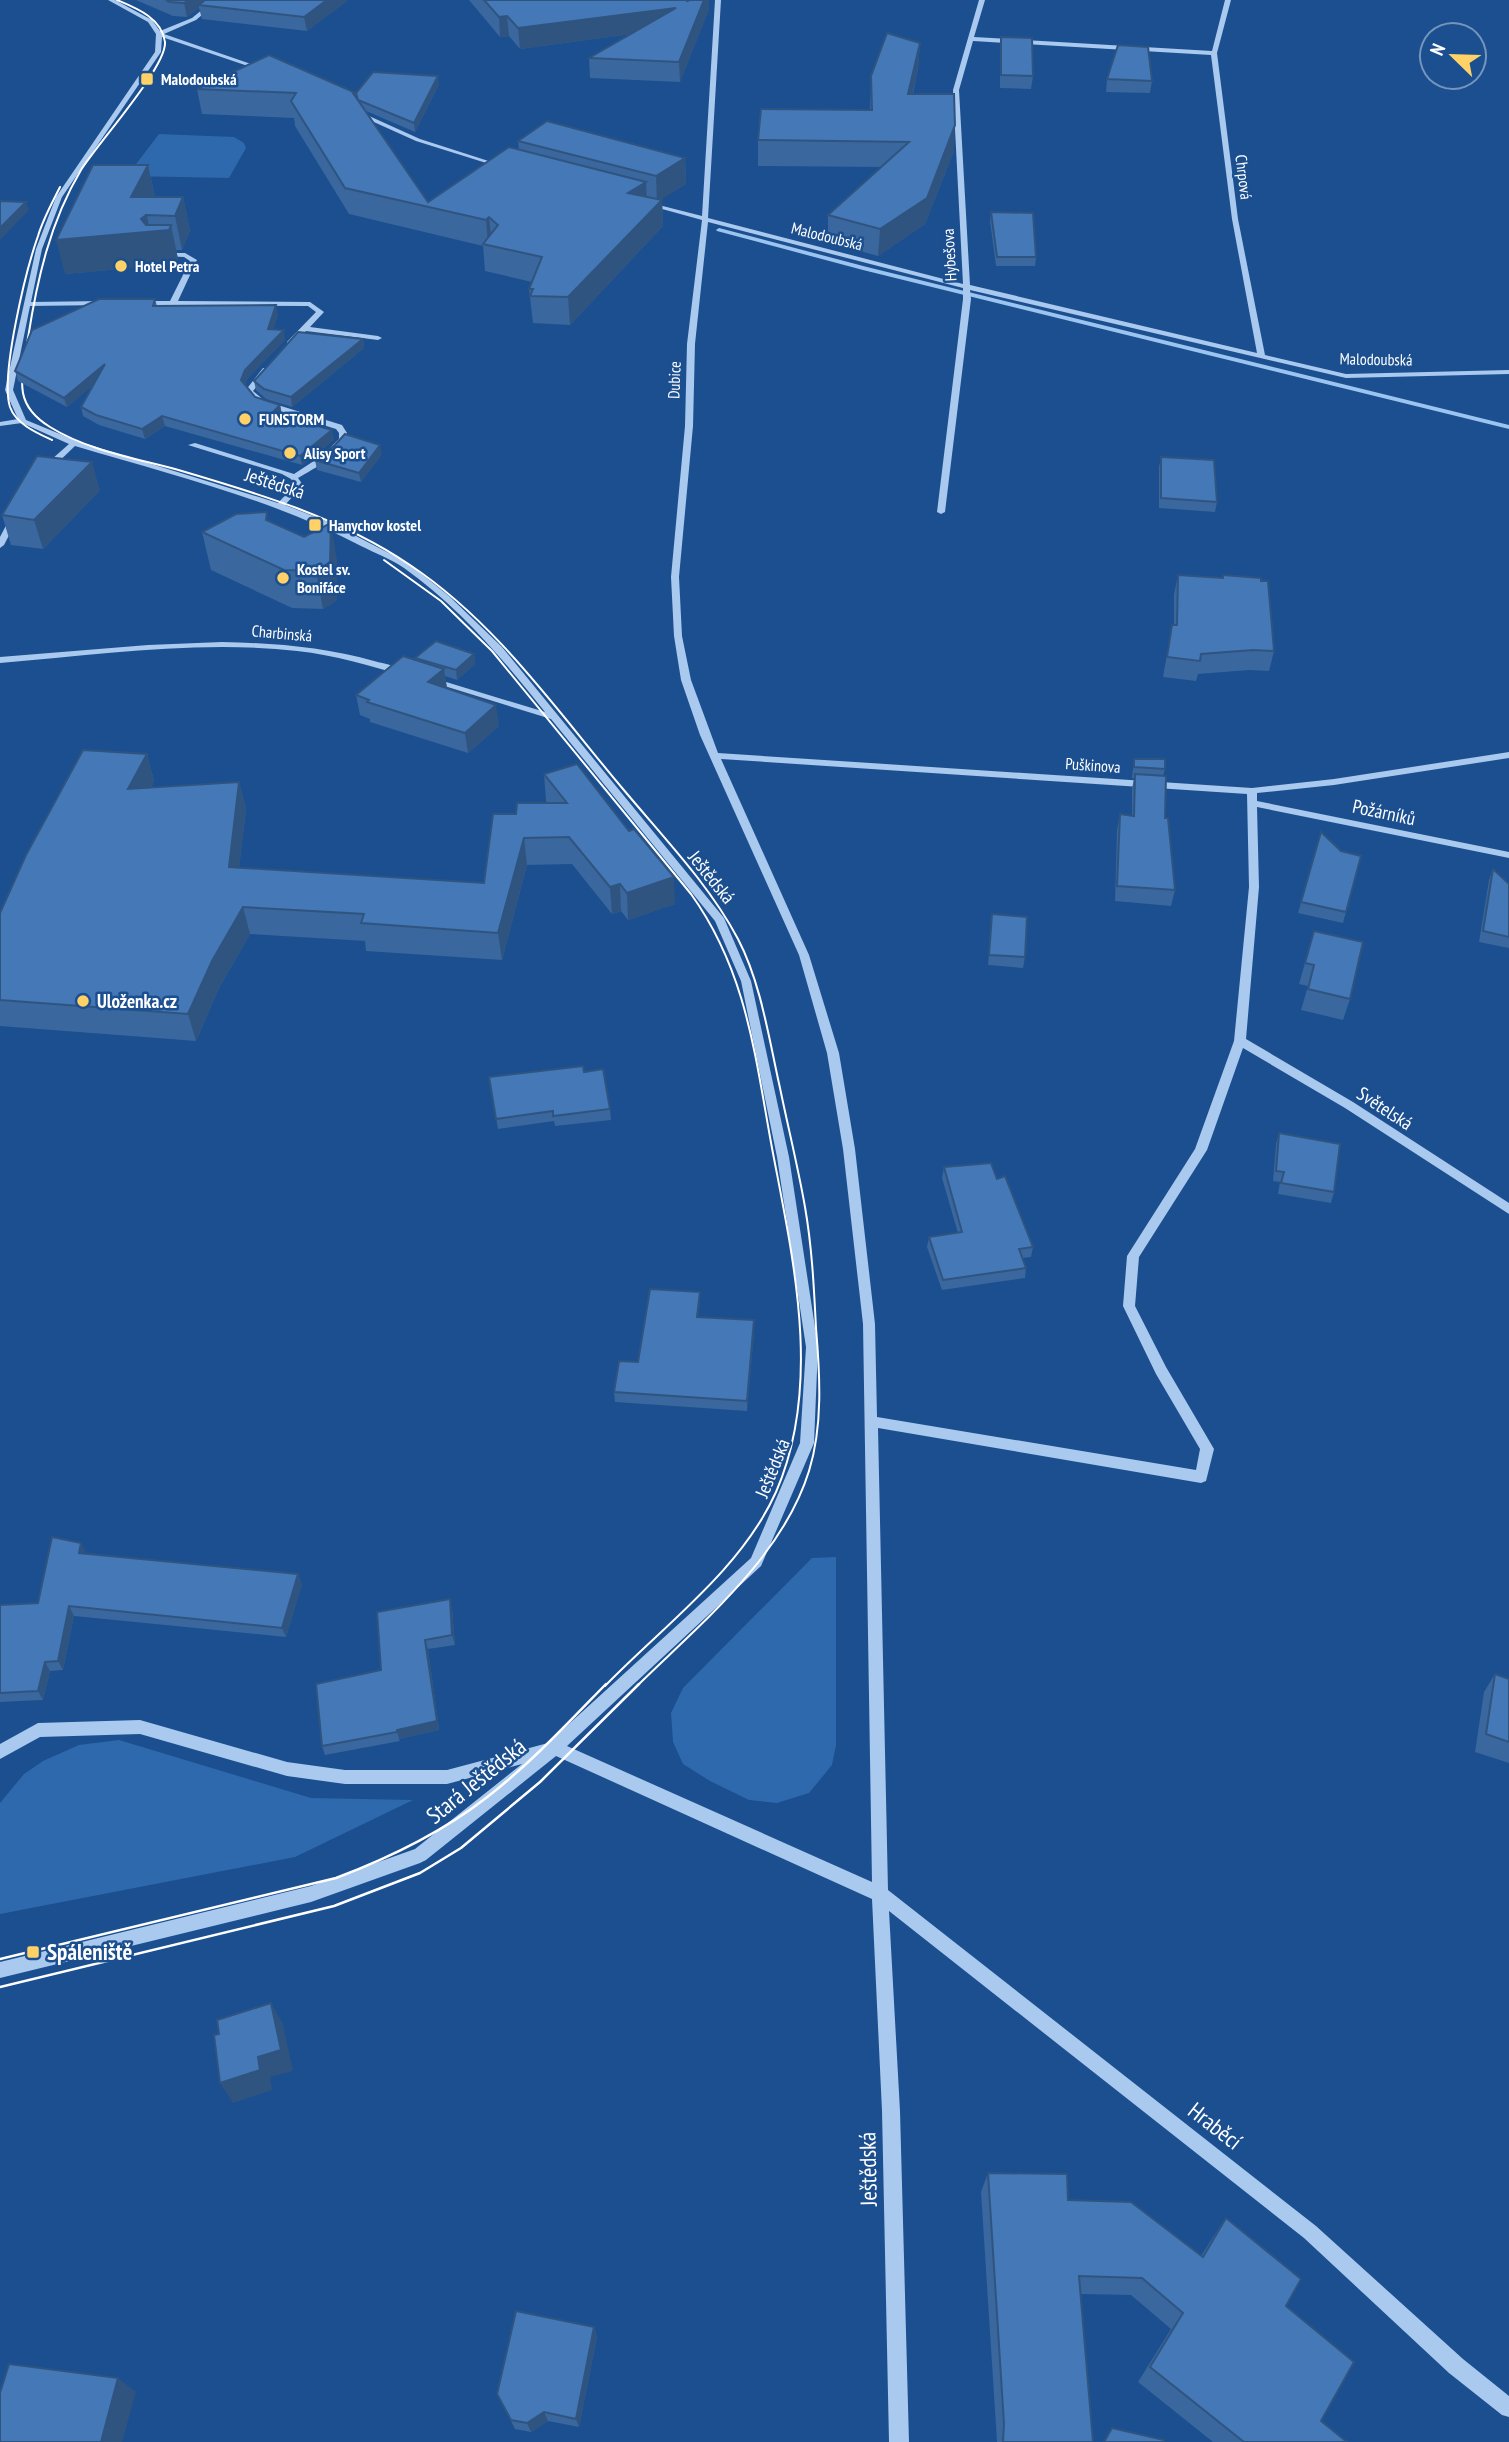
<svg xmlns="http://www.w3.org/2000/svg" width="1509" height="2442" viewBox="0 0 1509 2442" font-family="'PT Sans Narrow',sans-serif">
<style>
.green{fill:#2e69ad}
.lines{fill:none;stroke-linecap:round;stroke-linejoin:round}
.stream{fill:#9cc4f0;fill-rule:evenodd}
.minor{fill:#a9c9ee;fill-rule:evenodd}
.tram-far1{stroke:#fff;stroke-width:2}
.tram{stroke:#fff;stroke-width:2.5}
.wall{fill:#3a679d}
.shaded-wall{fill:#305480}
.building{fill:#4478b7;stroke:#305480;stroke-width:2}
.poi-dot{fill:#ffd166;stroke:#1b4f8f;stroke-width:2.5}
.labels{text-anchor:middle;stroke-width:5;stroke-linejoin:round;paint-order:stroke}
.far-poi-label{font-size:16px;font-weight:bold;fill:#fff;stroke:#1b4f8f;text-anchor:start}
.far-street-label{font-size:16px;fill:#fff;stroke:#1b4f8f}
.street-label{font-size:19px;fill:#fff;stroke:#1b4f8f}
.poi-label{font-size:19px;font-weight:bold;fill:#fff;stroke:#1b4f8f;text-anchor:start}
.near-street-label{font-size:23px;fill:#fff;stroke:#1b4f8f}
.near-poi-label{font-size:23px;font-weight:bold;fill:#fff;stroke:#1b4f8f;text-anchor:start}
</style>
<rect width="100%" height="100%" fill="#1b4f8f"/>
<g class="green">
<polygon points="159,134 234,137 244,143 246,148 229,178 127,176"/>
<polygon points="836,1557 836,1745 832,1765 809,1793 777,1803 749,1800 710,1781 683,1764 673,1742 671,1713 683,1688 812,1558"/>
<polygon points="119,1740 311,1798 413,1800 295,1857 0,1914 0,1803 24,1774 43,1761 79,1745"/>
</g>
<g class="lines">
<polygon class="stream" points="719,228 867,267 1509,425 1509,429 863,270 717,231 716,230"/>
<g class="minor">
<path d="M108,0H115L152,20L160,31L192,18L214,0H220L196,20L164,34L268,70L263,71L162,37L161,52L62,197L42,249L31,302L104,301L108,303L104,305L30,306L13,390L26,420L77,441L278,503L295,485L291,479L282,474L188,445L195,443L294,474L323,455L339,439V433L336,429L259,405L245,391L263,368H269V372L253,391L265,401L342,425L347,433C347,452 313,469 298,478L303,485L285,505L331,523L408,563L449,596L502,647L724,918L751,981L789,1157L818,1347L814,1443L761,1566L567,1746L872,1882L863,1324L843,1149L827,1053L799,955L700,735L681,680L674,636L671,577L685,426L687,344L702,220L644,204L647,202L702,216L715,0H721L708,218L963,284L953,90L979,0H985L974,37L1212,51L1225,0H1231L1217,53L1238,219L1265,355L1346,374L1509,370V374L1346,378L970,290L971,299L945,512L941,514L937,512L963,299V288L708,222L695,344L693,426L679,577L682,636L691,680L718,753L1252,788L1334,779L1509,752V758L1334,785L1257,793V801L1509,852V858L1257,807L1259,887L1246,1039L1353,1102L1509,1203V1214L1345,1108L1243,1048L1207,1150L1139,1257L1135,1306L1166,1367L1214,1449L1206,1481L1201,1483L878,1428L888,1890L1316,2226L1463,2359L1509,2396V2417L1502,2415L1449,2373L1304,2238L889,1911L900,2111L909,2442H889L882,2111L872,1899L556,1756L426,1860L420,1863L311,1902L0,1978V1962L311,1886L415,1849L522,1764L447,1784H345L287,1776L140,1734L40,1737L0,1759V1744L38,1723L140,1720L287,1762L345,1770H447L548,1743L751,1558L800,1443L806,1347L777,1157L741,981L715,921L551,719L425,680L427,678H433L545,712C503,659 459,607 404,568C391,559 375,553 361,546C272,499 172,475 75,446L49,471H43V467L69,444L22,423L0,426V422L18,419L5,390L36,249L56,197L155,52L156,34L148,22ZM973,41L1211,55L1232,219L1257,353L970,285L959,90ZM721,759L1247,794L1249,887L1234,1041L1195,1149L1127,1256L1123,1306L1156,1374L1200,1449L1196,1470L877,1417L875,1324L855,1149L839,1053L809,955Z"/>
<polygon points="358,111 420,139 504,166 499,167 416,141 356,114"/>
<polygon points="163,253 185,253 197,260 178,301 310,302 324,312 310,327 378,336 382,338 378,340 306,331 293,346 287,346 287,342 316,312 308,306 137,305 137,301 170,301 190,261 184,257 161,256 160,255"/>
<polygon points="12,514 19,516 4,545 0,548 0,537"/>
<path d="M222,642C274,643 324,647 374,661C386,664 401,667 411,673L406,676C370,666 335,655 297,651C198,640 98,655 0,663V657L148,645Z"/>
</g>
<g class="tram-far1">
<path d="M117,0C136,8 162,18 165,42C167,67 97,144 81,170C50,222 37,280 28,338C25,356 20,376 23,393C26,409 37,419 50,427C87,450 134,458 175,469C257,493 339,517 410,565C497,623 557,711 623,789C663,837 709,884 738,939C761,983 769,1039 780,1088C788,1127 798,1167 805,1207C812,1247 814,1288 816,1328C820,1375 823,1426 809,1471C782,1558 700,1624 637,1686"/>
<path d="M52,440C37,433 16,424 10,407C0,376 26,270 38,236C43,219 52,203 60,187"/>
<path d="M384,560L441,601L492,651L691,894C747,972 755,1056 772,1148C793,1259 823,1384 776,1492C741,1570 663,1626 605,1686"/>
</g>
<g class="tram">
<path d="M0,1959L336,1878C389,1858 441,1833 486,1798C530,1764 568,1723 606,1684"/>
<polyline points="0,1987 334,1906 420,1873 461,1848 540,1782 639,1684"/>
</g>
</g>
<g class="wall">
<polygon points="136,0 348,0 307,31 202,19 199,8 187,17 173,16"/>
<polygon points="469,0 686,0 687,1 690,0 709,0 709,9 680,82 590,78 589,58 631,34 520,49 509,36 500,37"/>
<polygon points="1001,37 1033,76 1031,89 1000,88 1000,50"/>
<polygon points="920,43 918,68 913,94 954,151 925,224 878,256 828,242 828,215 881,167 758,166 758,140 870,110 871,76"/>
<polygon points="1107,79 1152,81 1150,93 1106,92"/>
<polygon points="439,84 415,132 366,111 428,202 519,149 518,141 685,158 686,184 661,199 662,200 663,226 570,325 533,323 529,289 532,282 485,271 483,246 349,214 295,126 294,118 202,114 197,89 356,93"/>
<polygon points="148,165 155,197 183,197 190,231 182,250 176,250 178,259 176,264 65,274"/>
<polygon points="991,212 1036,257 1035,266 996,266 990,221"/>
<polygon points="155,299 157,306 278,315 273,329 285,340 247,379 245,385 255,397 280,405 282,416 334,440 302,465 165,426 145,439 99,425 83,416 81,407 92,386 67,407 18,381 15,371"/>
<polygon points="363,339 364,348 292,407 266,399 256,390 254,381"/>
<polygon points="382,454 361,482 317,470 315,460"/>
<polygon points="1161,457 1217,502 1215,512 1159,508 1159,467"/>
<polygon points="100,490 43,549 11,545 2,515"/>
<polygon points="269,521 337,560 337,600 323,609 292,608 211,570 202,532"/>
<polygon points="1178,575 1222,578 1223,575 1274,651 1269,671 1249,670 1198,674 1196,681 1163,677 1172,625 1174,625 1174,594"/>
<polygon points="474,654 475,664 457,680 445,676 447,688 499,726 468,753 370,722 370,719 360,715 356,695 416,660 415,658"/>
<polygon points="147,754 154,781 151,788 239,782 246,809 239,868 484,883 516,814 548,803 546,801 544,774 675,904 628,920 621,911 612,914 572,864 527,865 502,960 366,951 365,941 250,934 219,988 196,1041 0,1026 0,913"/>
<polygon points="1134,759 1165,769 1163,776 1165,818 1175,890 1171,906 1115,901 1117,830 1120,814 1132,815 1132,789 1134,778 1132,778 1133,769"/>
<polygon points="1321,832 1346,912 1343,923 1298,913"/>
<polygon points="1493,869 1509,884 1509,948 1479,942 1489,880"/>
<polygon points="992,914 1025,957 1023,968 988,965"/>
<polygon points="1314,931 1350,999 1343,1020 1301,1010 1308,986 1299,984"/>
<polygon points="584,1072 610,1109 611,1120 555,1126 554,1121 498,1129 489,1077"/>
<polygon points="1279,1133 1334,1192 1331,1203 1278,1194 1280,1182 1273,1181 1276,1144"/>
<polygon points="944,1167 997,1179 1033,1247 1031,1257 1023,1258 1026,1268 1025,1278 942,1290 927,1247 929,1237 958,1233 942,1178"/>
<polygon points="700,1302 698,1317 754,1331 747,1411 615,1402 614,1392 638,1362"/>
<polygon points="86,1553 86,1554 302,1584 286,1637 74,1616 63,1670 50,1671 43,1700 0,1702 0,1605 38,1603"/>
<polygon points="452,1609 455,1645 428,1649 439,1730 399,1739 400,1741 325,1755 322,1746 381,1670"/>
<polygon points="1495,1674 1509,1679 1509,1763 1475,1752 1484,1692"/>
<polygon points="988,2173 1068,2200 1201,2256 1213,2237 1226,2218 1286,2306 1321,2421 1347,2442 1213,2442 1138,2382 1171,2329 1131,2295 1081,2294 1093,2442 997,2442 981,2192"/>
<polygon points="594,2327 597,2337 579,2427 548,2421 531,2432 515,2429 497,2394"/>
</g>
<g class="shaded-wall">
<polygon points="189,0 210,0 199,5 199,8 187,17 184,3"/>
<polygon points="327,0 348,0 307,31 304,17"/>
<polygon points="704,0 709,0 709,9 680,82 679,62"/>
<polygon points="676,8 677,28 520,49 518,28"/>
<polygon points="507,16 509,36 500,37 499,17"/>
<polygon points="920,43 918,68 907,119 908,94"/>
<polygon points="438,76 439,84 415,132 414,123"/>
<polygon points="955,125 954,151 925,224 878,256 880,229"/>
<polygon points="685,158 686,184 657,202 656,176"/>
<polygon points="148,165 155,198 147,216 150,232 171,225 178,259 176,264 65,274 56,240 131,197"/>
<polygon points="646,182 647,208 628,193"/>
<polygon points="183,197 190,231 182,250 175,216"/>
<polygon points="662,200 663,226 570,325 568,297"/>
<polygon points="26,202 29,210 0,240 0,228"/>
<polygon points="489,217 492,244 488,245 486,220"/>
<polygon points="276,305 278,315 270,338 268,329"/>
<polygon points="284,330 285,340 247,379 243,390 241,380 245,370"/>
<polygon points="363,339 364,348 292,407 291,397"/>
<polygon points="105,364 107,374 67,407 64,398"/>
<polygon points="280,405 282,415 273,422 272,413"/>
<polygon points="162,416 165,426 145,439 142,429"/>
<polygon points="332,430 334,440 302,465 300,456"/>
<polygon points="380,445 382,454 361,482 359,473"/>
<polygon points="92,462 100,490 43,549 34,520"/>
<polygon points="331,523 337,560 337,600 323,609 316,571"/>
<polygon points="474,654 475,664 457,680 456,670"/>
<polygon points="444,669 447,689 428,682"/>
<polygon points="496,705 499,726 468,753 465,733"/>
<polygon points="147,754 154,781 136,816 128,789"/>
<polygon points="239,782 246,809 236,894 229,867"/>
<polygon points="524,838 527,865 502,960 498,933"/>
<polygon points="674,877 675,904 628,920 627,893"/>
<polygon points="620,884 621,911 612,914 610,887"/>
<polygon points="243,907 250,934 219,988 196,1041 188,1014 212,961"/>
<polygon points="700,1292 700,1302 697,1327 697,1317"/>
<polygon points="754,1320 754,1331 747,1411 747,1401"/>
<polygon points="81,1543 86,1553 84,1563 79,1553"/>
<polygon points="298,1574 302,1584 286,1637 282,1628"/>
<polygon points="450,1599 452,1609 455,1645 452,1635"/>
<polygon points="69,1606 74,1616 63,1670 58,1661"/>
<polygon points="425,1640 428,1649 439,1730 399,1739 397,1730"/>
<polygon points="45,1662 50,1671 43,1700 38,1691"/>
<polygon points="271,2003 283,2024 293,2071 270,2077 272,2090 233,2103 220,2083 258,2057"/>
<polygon points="594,2327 597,2337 579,2427 576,2419"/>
<polygon points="118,2378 136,2392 122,2442 101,2442"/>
<polygon points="544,2412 548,2421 531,2432 527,2423"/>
</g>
<g class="building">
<polygon points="166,0 189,0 184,3 170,2"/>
<polygon points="205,0 327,0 304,17 199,5"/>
<polygon points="484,0 686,0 687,1 690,0 704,0 679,62 589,58 676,8 518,28 507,16 499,17"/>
<polygon points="887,33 920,43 908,94 954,94 955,125 927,198 880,229 828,215 909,142 758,140 761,109 872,110 871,76"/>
<polygon points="1001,37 1032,38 1033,76 1001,75"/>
<polygon points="1118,45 1148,47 1152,81 1107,79"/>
<polygon points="269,55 356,93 353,93 428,202 509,147 646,182 628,193 662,200 568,297 530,296 533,289 529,289 542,257 483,244 498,225 489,217 486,220 345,188 291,101 296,93 197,89"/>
<polygon points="373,72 438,76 414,123 358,100 356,93"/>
<polygon points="547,121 685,158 656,176 518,141"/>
<polygon points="93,165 148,165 131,197 183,197 175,216 146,215 141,219 146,225 171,225 169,230 56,240"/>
<polygon points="0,201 26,202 0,228"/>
<polygon points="991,212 1033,213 1036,257 997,257"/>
<polygon points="99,299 155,299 153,306 276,305 268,329 284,330 245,370 241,380 255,397 280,405 272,413 332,430 300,456 162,416 142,429 96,415 81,407 105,364 64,398 15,371 32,330"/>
<polygon points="298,332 363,339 291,397 264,389 254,381"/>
<polygon points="345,434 380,445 359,473 315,460 335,445"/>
<polygon points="37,456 92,462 34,520 2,515"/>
<polygon points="1161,457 1214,460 1217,502 1161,498"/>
<polygon points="267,512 266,520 304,537 331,523 330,562 316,571 284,570 202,532 236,514"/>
<polygon points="1178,575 1223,578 1223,575 1261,578 1261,581 1268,581 1274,651 1253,650 1201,654 1200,661 1167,657 1172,625 1177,625"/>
<polygon points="436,641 474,654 456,670 415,658"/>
<polygon points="403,656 444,669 428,682 496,705 465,733 367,702 369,700 356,695"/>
<polygon points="83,750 147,754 128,789 239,782 229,867 484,883 493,814 516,814 517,803 567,803 544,774 577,764 629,831 634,829 674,877 627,893 620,884 610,887 569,837 524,838 498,933 361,923 364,914 243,907 212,961 188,1014 0,1000 0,913 26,855"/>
<polygon points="1134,759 1165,759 1165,769 1134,767"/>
<polygon points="1135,774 1166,776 1165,818 1168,818 1175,890 1117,886 1120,814 1134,816"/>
<polygon points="1321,832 1341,851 1361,856 1346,912 1301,902"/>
<polygon points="1493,869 1509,884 1509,937 1483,931"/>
<polygon points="992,914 1027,917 1025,957 989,955"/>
<polygon points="1314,931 1363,942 1350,999 1308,989 1314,965 1305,963"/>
<polygon points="583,1066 584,1072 603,1069 610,1109 553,1116 553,1111 496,1119 489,1077"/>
<polygon points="1279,1133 1340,1144 1334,1192 1281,1183 1284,1172 1276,1171"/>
<polygon points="991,1163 997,1179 1005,1176 1033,1247 1019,1249 1026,1268 943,1280 929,1237 962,1232 944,1167"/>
<polygon points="650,1289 700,1292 697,1317 754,1320 747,1401 614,1392 619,1361 638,1362"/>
<polygon points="52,1537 81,1543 79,1553 298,1574 282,1628 69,1606 58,1661 45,1662 38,1691 0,1693 0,1605 38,1603"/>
<polygon points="450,1599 452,1635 425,1640 437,1721 397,1730 397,1732 322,1746 316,1684 381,1670 377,1612"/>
<polygon points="1495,1674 1509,1679 1509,1742 1486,1734"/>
<polygon points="271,2003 281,2050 258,2057 260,2070 220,2083 214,2035 219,2034 217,2020"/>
<polygon points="988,2173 1067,2174 1068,2200 1131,2202 1203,2257 1226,2218 1301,2279 1286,2306 1354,2362 1321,2421 1347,2442 1244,2442 1150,2367 1183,2313 1142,2278 1079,2276 1093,2442 1003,2442 1004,2424"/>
<polygon points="516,2311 594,2327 576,2419 544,2412 527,2423 511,2420 497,2394"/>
<polygon points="9,2364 118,2378 101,2442 0,2442 0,2393"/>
<polygon points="1112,2428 1164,2440 1164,2442 1104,2442"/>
</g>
<g class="poi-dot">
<rect x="140" y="72" width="14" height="14" rx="3.5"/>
<circle cx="121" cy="266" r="7"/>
<circle cx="245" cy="419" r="7"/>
<circle cx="290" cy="453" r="7"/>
<rect x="308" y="518" width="14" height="14" rx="3.5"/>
<circle cx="283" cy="578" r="7"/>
<circle cx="83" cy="1001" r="7"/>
<rect x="26" y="1945" width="14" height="14" rx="3.5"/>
</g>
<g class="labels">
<g class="far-poi-label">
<text x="161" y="85">Malodoubská</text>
<text x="135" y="272">Hotel Petra</text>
<text x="259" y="425">FUNSTORM</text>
<text x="304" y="459">Alisy Sport</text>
<text x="329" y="531">Hanychov kostel</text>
<text x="297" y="575">Kostel sv.<tspan x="297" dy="18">Bonifáce</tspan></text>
</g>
<g class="far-street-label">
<text transform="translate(1244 177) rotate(83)" y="6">Chrpová</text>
<text transform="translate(827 236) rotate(14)" y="6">Malodoubská</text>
<text transform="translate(949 255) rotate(-93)" y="6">Hybešova</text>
<text transform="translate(1376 359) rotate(1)" y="6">Malodoubská</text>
<text transform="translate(674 380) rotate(-88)" y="6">Dubice</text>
<text transform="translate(282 633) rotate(5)" y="6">Charbinská</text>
<text transform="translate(1093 765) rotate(4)" y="6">Puškinova</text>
</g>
<g class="street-label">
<text transform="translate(275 483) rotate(18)" y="7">Ještědská</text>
<text transform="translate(1384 812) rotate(12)" y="7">Požárníků</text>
<text transform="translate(712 877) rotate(51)" y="7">Ještědská</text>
<text transform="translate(1385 1108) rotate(33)" y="7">Světelská</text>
<text transform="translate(772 1468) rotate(-68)" y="7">Ještědská</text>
</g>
<g class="poi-label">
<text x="97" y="1008">Uloženka.cz</text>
</g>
<g class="near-street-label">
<text transform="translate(476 1781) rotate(-39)" y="8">Stará Ještědská</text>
<text transform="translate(1215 2126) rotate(38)" y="8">Hraběcí</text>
<text transform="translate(868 2169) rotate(-91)" y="8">Ještědská</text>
</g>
<g class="near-poi-label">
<text x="47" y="1960">Spáleniště</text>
</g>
</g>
<g transform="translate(1453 56) rotate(293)"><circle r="33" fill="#1b4f8f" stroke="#7695bc" stroke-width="2"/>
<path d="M0-5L12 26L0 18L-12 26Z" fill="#ffd166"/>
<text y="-10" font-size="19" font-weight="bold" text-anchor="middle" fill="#ffffff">N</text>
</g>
</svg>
